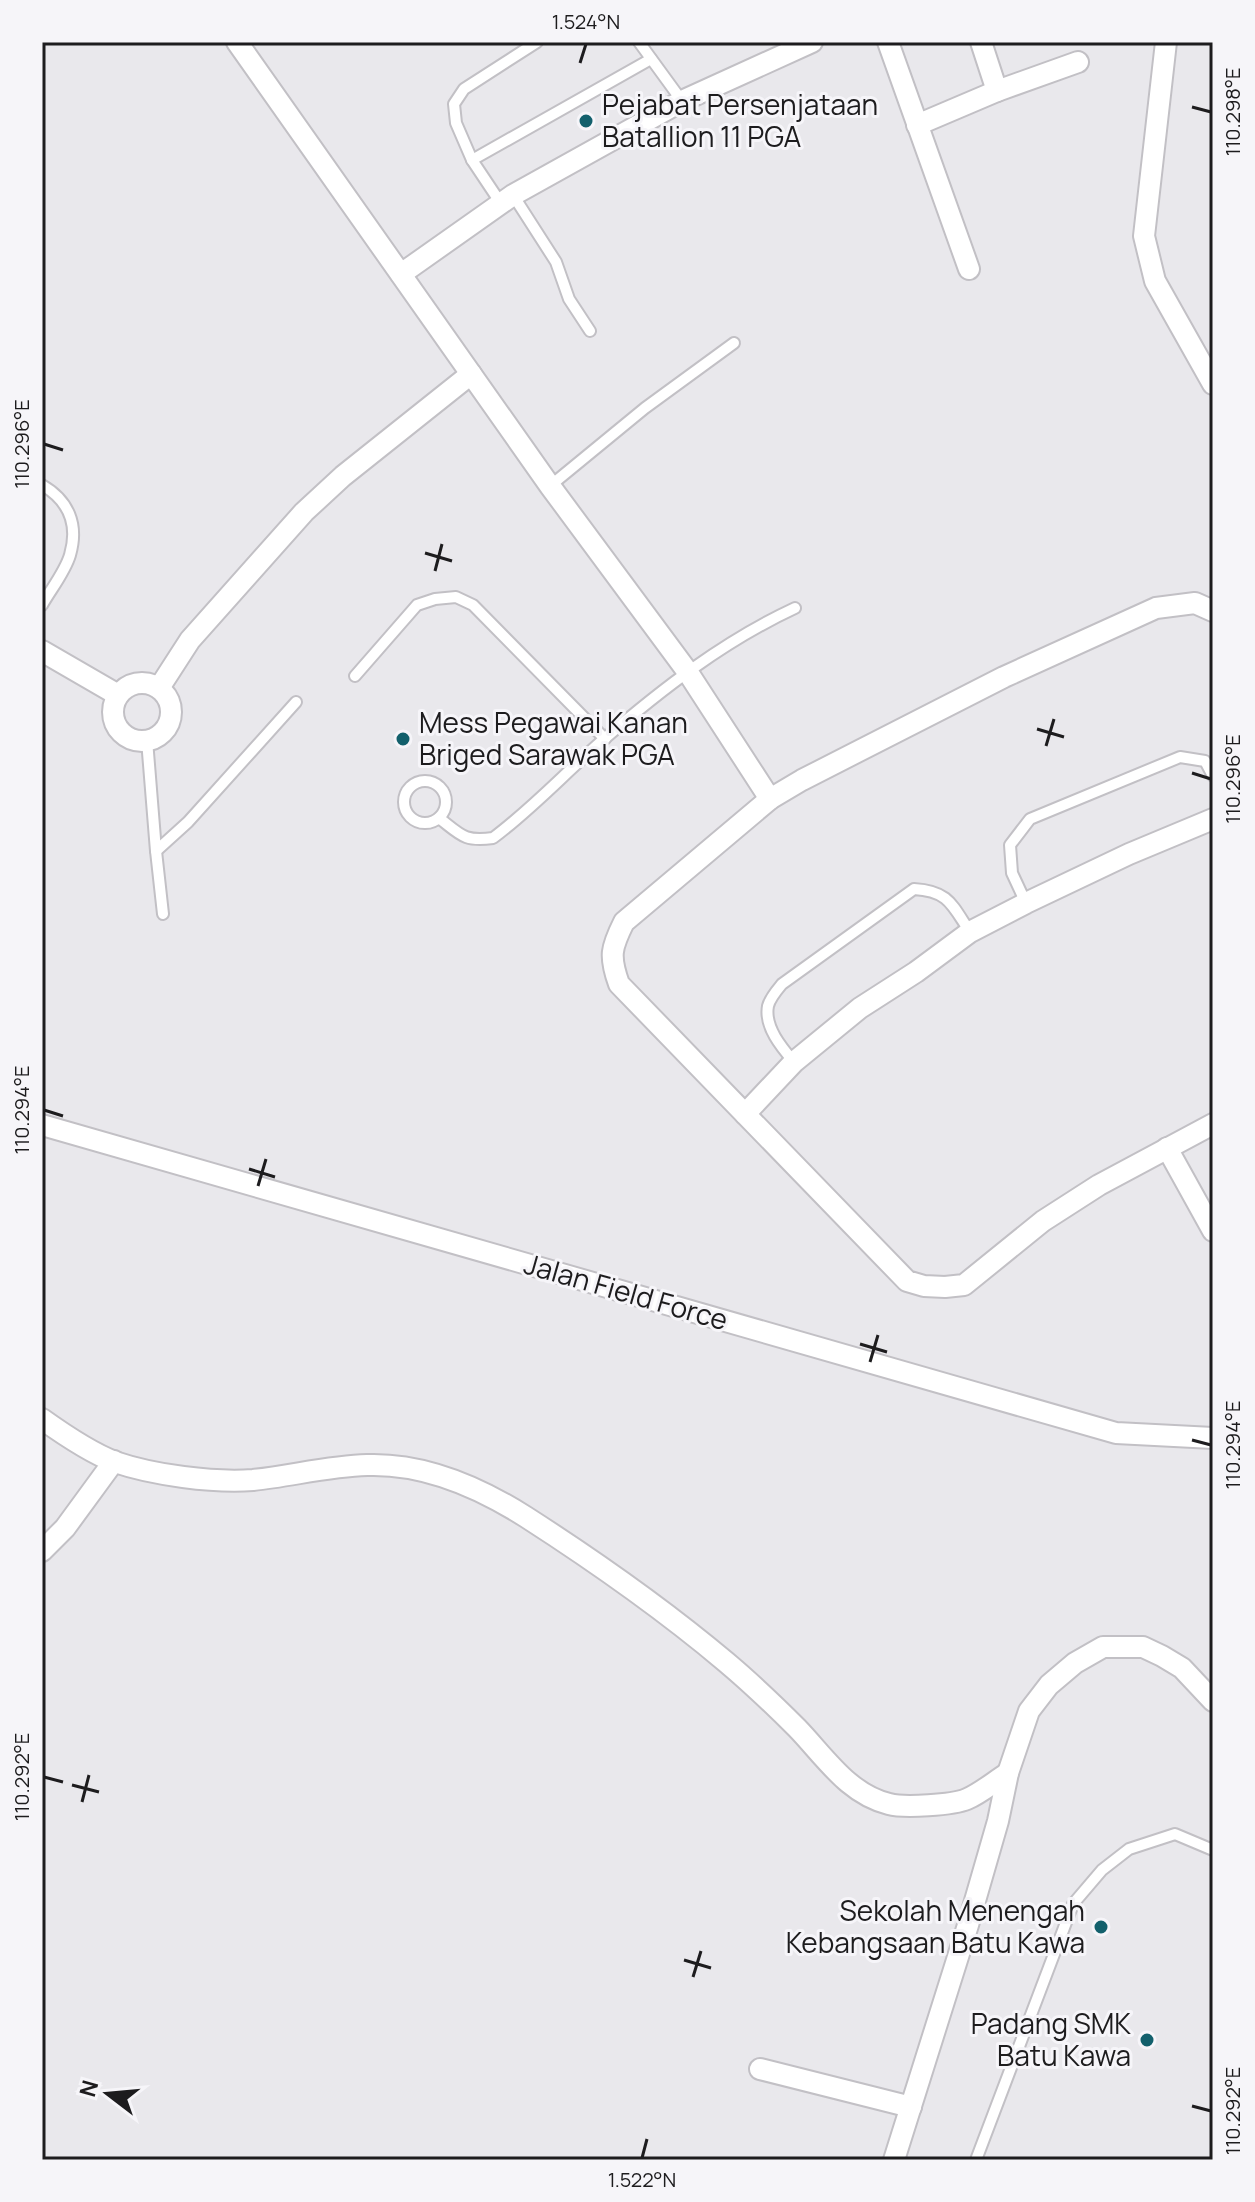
<svg xmlns="http://www.w3.org/2000/svg" width="1255" height="2202" viewBox="0 0 1255 2202" font-family="Manrope,sans-serif">
<style>
.lines{fill:none;stroke-linecap:round;stroke-linejoin:round}
.lane-casing{stroke:#c2c0c5;stroke-width:14}
.street-casing{stroke:#c2c0c5;stroke-width:24}
.lane{stroke:#fff;stroke-width:10}
.street{stroke:#fff;stroke-width:20}
.ticks{fill:none;stroke:#1d1c1e;stroke-width:3}
.poi-dot{fill:#13606c;stroke:#f6f5f9;stroke-width:3}
.labels{text-anchor:middle;stroke-width:6;stroke-linejoin:round;paint-order:stroke}
.poi-label{font-size:28px;fill:#1d1c1e;stroke:#f6f5f9;text-anchor:start}
.street-label{font-size:28px;fill:#1d1c1e;stroke:#f6f5f9}
.neatline{fill:none;stroke:#1d1c1e;stroke-width:3}
.ticks-label{font-size:20px;text-anchor:middle;fill:#1d1c1e}
</style>
<rect width="100%" height="100%" fill="#e9e8ec"/>
<g class="lines">
<defs>
<g id="lane">
<polyline points="639,42 682,101"/>
<polyline points="472,160 651,59"/>
<polyline points="513,195 556,262 569,299 590,331"/>
<polyline points="500,202 472,160 456,123 454,104 464,89 537,42"/>
<path d="M42,485C68,500 79,524 70,555C65,572 51,589 42,605"/>
<polyline points="550,486 645,408 734,343"/>
<polyline points="355,676 417,605 435,599 456,597 473,605 605,739"/>
<polyline points="147,740 156,851 163,914"/>
<circle cx="425" cy="802" r="21"/>
<path d="M439,818C461,835 464,842 493,838C532,809 566,772 603,740C662,689 724,641 795,608"/>
<polyline points="156,851 188,822 296,702"/>
<polyline points="1026,903 1012,873 1010,845 1030,819 1180,757 1205,761 1213,776"/>
<path d="M794,1062C782,1048 764,1027 768,1006C770,998 777,990 782,984L914,889C949,891 952,905 970,932"/>
<polyline points="976,2160 1073,1904 1102,1870 1129,1849 1175,1834 1213,1850"/>
</g>
<g id="street">
<polyline points="237,42 550,486 687,671 770,799"/>
<polyline points="888,42 969,269"/>
<polyline points="981,42 997,91"/>
<polyline points="1166,42 1144,236 1155,281 1213,384"/>
<polyline points="917,125 997,91 1078,62"/>
<polyline points="401,274 513,195 682,101 812,42"/>
<path d="M1213,611L1195,603L1156,608L1004,677L802,780L770,799L624,922C611,948 609,956 619,984L907,1281L924,1286L945,1287L964,1285L1043,1221L1099,1185L1213,1124"/>
<polyline points="42,651 118,695"/>
<circle cx="142" cy="712" r="29"/>
<polyline points="159,688 190,640 304,512 343,476 471,374"/>
<polyline points="745,1114 794,1062 860,1008 916,972 970,932 1026,903 1129,854 1213,819"/>
<polyline points="42,1125 1116,1433 1213,1438"/>
<polyline points="1167,1148 1213,1231"/>
<path d="M42,1419C63,1434 91,1453 115,1462C153,1475 213,1483 253,1480C291,1476 329,1466 367,1465C423,1463 479,1487 526,1517C596,1562 663,1609 726,1662C751,1683 775,1706 797,1728C825,1757 848,1794 889,1804C904,1808 953,1805 967,1799C981,1793 995,1781 1008,1773"/>
<polyline points="42,1551 65,1528 114,1461"/>
<polyline points="760,2069 911,2107"/>
<polyline points="894,2160 968,1925 998,1821 1008,1773 1029,1711 1049,1685 1075,1663 1103,1647 1143,1647 1162,1656 1182,1668 1213,1701"/>
</g>
</defs>
<use href="#lane" class="lane-casing"/>
<use href="#street" class="street-casing"/>
<use href="#lane" class="lane"/>
<use href="#street" class="street"/>
</g>
<path class="ticks" d="M580,63L586,44M1192,107L1211,112M44,444L63,450M425,553L452,561M435,571L442,544M1037,729L1064,737M1046,746L1054,719M1192,773L1211,779M44,1110L63,1116M249,1169L275,1177M258,1186L266,1159M860,1344L887,1352M870,1362L878,1335M1192,1440L1211,1445M44,1777L63,1782M72,1785L99,1792M82,1802L89,1775M684,1960L711,1968M693,1977L701,1951M1192,2106L1211,2111M642,2158L647,2139"/>
<g class="poi-dot">
<circle cx="586" cy="121" r="8"/>
<circle cx="403" cy="739" r="8"/>
<circle cx="1101" cy="1927" r="8"/>
<circle cx="1147" cy="2040" r="8"/>
</g>
<g class="labels">
<g class="poi-label">
<text x="602" y="115">Pejabat Persenjataan<tspan x="602" dy="32">Batallion 11 PGA</tspan></text>
<text x="419" y="733">Mess Pegawai Kanan<tspan x="419" dy="32">Briged Sarawak PGA</tspan></text>
<text x="1085" y="1921" text-anchor="end">Sekolah Menengah<tspan x="1085" dy="32">Kebangsaan Batu Kawa</tspan></text>
<text x="1131" y="2034" text-anchor="end">Padang SMK<tspan x="1131" dy="32">Batu Kawa</tspan></text>
</g>
<g class="street-label">
<text transform="translate(626 1292) rotate(16)" y="10">Jalan Field Force</text>
</g>
</g>
<rect width="1255" height="2202" fill="none" stroke="#f6f5f9" stroke-width="88"/>
<g transform="translate(108 2094) rotate(286)" stroke="#f6f5f9" stroke-width="6" paint-order="stroke">
<path d="M0-6L14 30L0 20L-14 30Z" fill="#1d1c1e"/>
<text y="-12" font-size="22" font-weight="bold" text-anchor="middle" fill="#1d1c1e">N</text>
</g>
<rect x="44" y="44" width="1167" height="2114" class="neatline"/>
<g class="ticks-label">
<text x="586" y="29">1.524°N</text>
<text transform="translate(1233 112) rotate(-90)" y="7">110.298°E</text>
<text transform="translate(22 444) rotate(-90)" y="7">110.296°E</text>
<text transform="translate(1233 779) rotate(-90)" y="7">110.296°E</text>
<text transform="translate(22 1110) rotate(-90)" y="7">110.294°E</text>
<text transform="translate(1233 1445) rotate(-90)" y="7">110.294°E</text>
<text transform="translate(22 1777) rotate(-90)" y="7">110.292°E</text>
<text transform="translate(1233 2111) rotate(-90)" y="7">110.292°E</text>
<text x="642" y="2187">1.522°N</text>
</g>
</svg>
